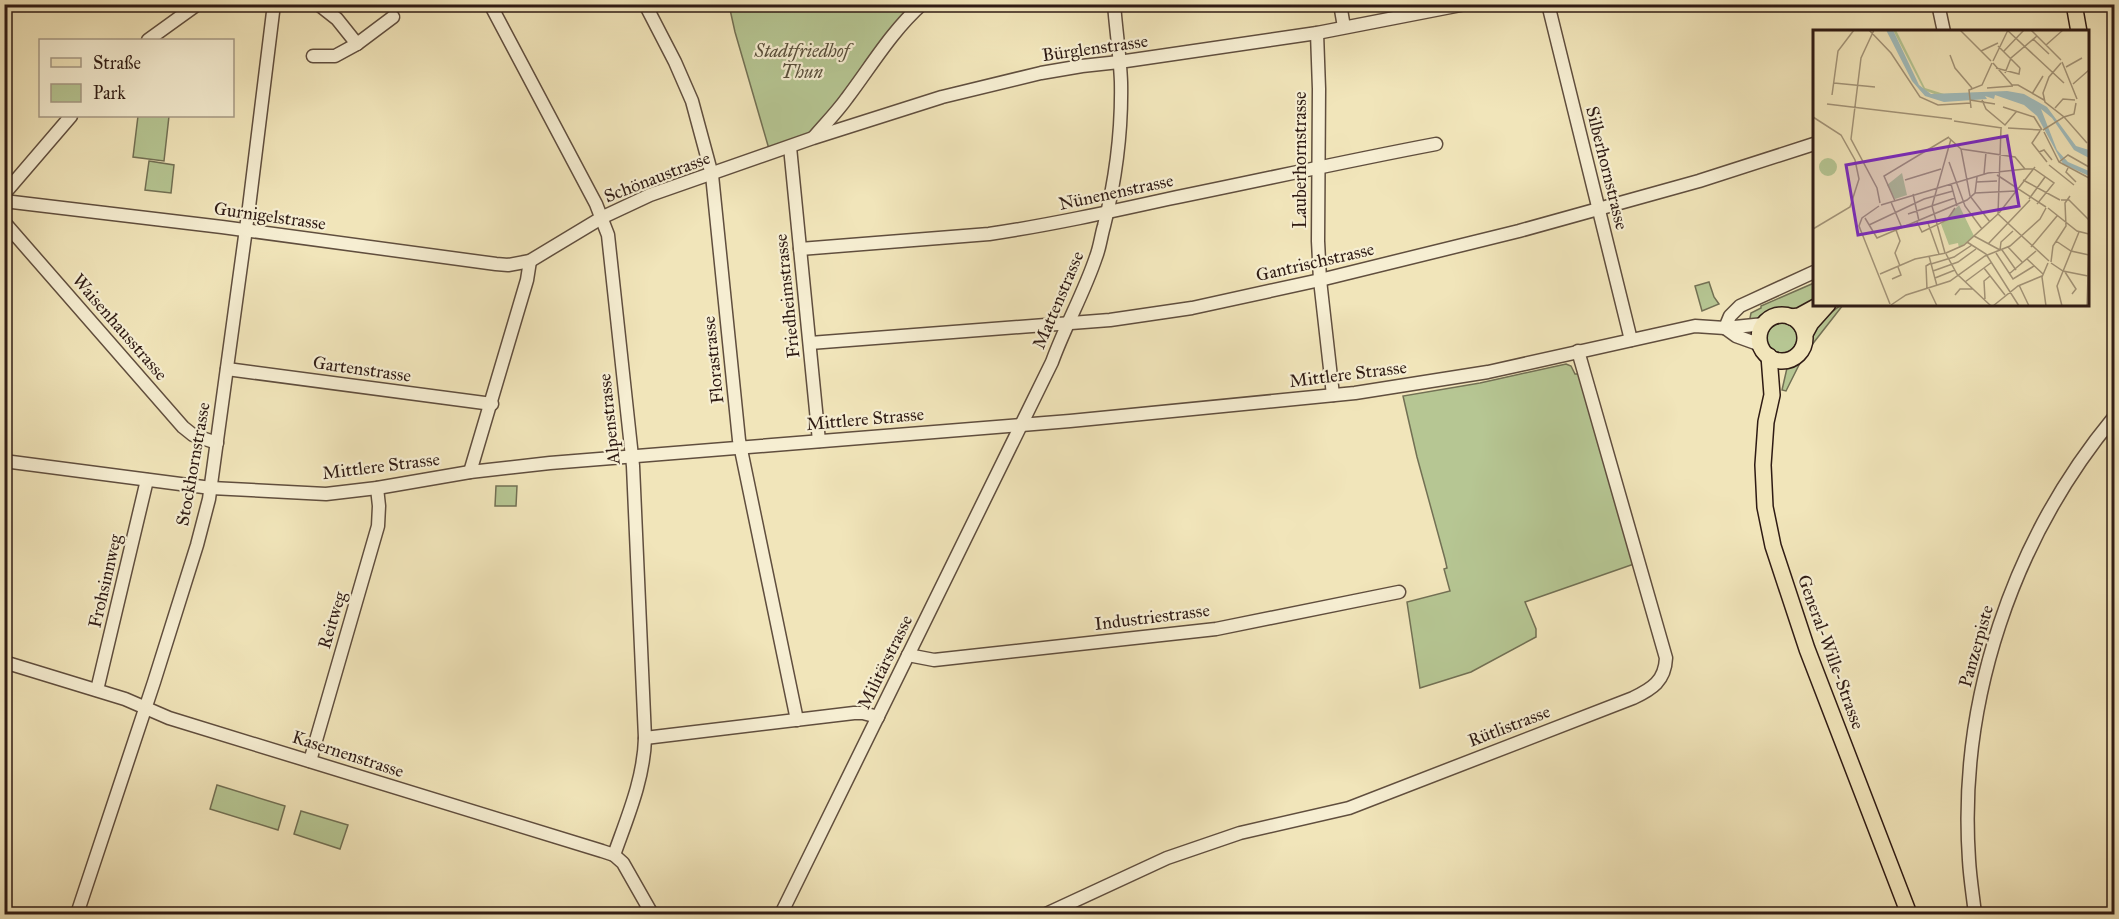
<svg xmlns="http://www.w3.org/2000/svg" width="2119" height="919" viewBox="0 0 2119 919" font-family="'IM FELL Great Primer',serif">
<style>
.green{fill:#b6c693;stroke:#727054;stroke-width:1.5}
.lines{fill:none;stroke-linecap:round;stroke-linejoin:round}
.minor-casing{stroke:#604e3e;stroke-width:15}
.major-casing{stroke:#2f1b14;stroke-width:18}
.minor{stroke:#f6eed2;stroke-width:12}
.major{stroke:#f1e5ba;stroke-width:15}
.labels{text-anchor:middle;stroke-width:4.5;stroke-linejoin:round;paint-order:stroke}
.street-label{font-size:18px;fill:#2f1b14;stroke:#f6eed2}
.park-label{font-size:18px;font-style:italic;fill:#584e3a;stroke:#f6eed2}
.inset-road{fill:none;stroke:#a39478;stroke-width:1.5}
.view{fill:#7b2cbf;fill-opacity:0.15;stroke:#7b2cbf;stroke-width:3}
.inset-edge{fill:none;stroke:#2f1b14;stroke-width:3}
</style>
<rect width="100%" height="100%" fill="#f1e5ba"/>
<filter id="stains"><feTurbulence type="fractalNoise" baseFrequency=".00333" numOctaves="4"/><feColorMatrix values="0 0 0 0 .2 0 0 0 0 .09 0 0 0 0 .02 0 0 0 .5 -.17"/></filter>
<radialGradient id="worn" r=".72"><stop offset=".6" stop-color="#630" stop-opacity="0"/><stop offset="1" stop-color="#630" stop-opacity=".3"/></radialGradient>
<g class="green">
<polygon points="729,5 922,5 813,138 769,149 735,32"/>
<polygon points="138,116 169,116 164,161 133,157"/>
<polygon points="149,161 174,165 171,193 145,190"/>
<polygon points="1709,282 1714,297 1719,304 1702,311 1695,286"/>
<path d="M1814,283V302C1802,311 1790,309 1776,311C1768,313 1760,321 1749,323L1751,313L1761,308V306Z"/>
<polygon points="1841,305 1843,305 1804,355 1786,391 1782,390 1787,368 1805,353 1815,325"/>
<circle cx="1782" cy="338" r="15"/>
<polygon points="1566,364 1571,366 1575,374 1579,374 1634,564 1525,602 1536,629 1536,637 1471,672 1420,688 1407,602 1450,591 1444,569 1447,568 1445,559 1417,457 1403,396 1480,383"/>
<polygon points="496,486 517,486 516,506 495,506"/>
<polygon points="217,785 285,806 278,830 210,809"/>
<polygon points="301,811 348,825 340,849 294,834"/>
</g>
<g class="lines">
<defs>
<g id="minor">
<polyline points="318,4 337,19 357,44"/>
<path d="M490,4L596,204L608,235L633,466L645,738C644,779 627,818 614,855"/>
<polyline points="645,4 675,62 692,101 712,175 739,440 797,720"/>
<polyline points="1340,4 1344,27"/>
<polyline points="1548,4 1631,340"/>
<polyline points="1938,4 1944,32"/>
<polyline points="1317,33 1319,89 1318,241 1320,280 1333,395"/>
<polyline points="148,40 198,4"/>
<polyline points="313,56 335,56 357,44 393,17"/>
<path d="M814,137C825,124 837,112 847,98C872,65 891,32 922,4"/>
<polyline points="790,147 819,441"/>
<polyline points="4,194 71,116"/>
<polyline points="4,201 222,227 496,264 508,265 530,261 603,217 650,195 813,138 942,97 1041,73 1082,66 1119,62 1317,33 1466,4"/>
<polyline points="4,222 183,427 193,435 217,443"/>
<path d="M800,249L989,234C1050,225 1109,212 1168,199C1257,181 1346,161 1436,144"/>
<polyline points="1725,328 1730,316 1740,306 1814,272"/>
<polyline points="1725,328 1736,336 1761,345"/>
<polyline points="810,343 1110,320 1192,308 1320,280 1519,231 1699,181 1814,144"/>
<polyline points="227,369 492,404"/>
<polyline points="4,461 211,488 326,494 377,488 470,472 550,463 1070,421 1355,393 1488,372 1695,326 1725,328 1764,324"/>
<polyline points="470,472 527,280 530,261"/>
<polyline points="908,655 934,660 1216,629 1399,592"/>
<polyline points="4,662 125,699 169,718 602,851 614,855 623,863 652,914"/>
<polyline points="97,690 147,480"/>
<polyline points="645,738 854,713 863,713 878,717"/>
<polyline points="310,761 378,526 379,506 377,488"/>
<polyline points="77,914 154,682 197,545 209,499 249,207 274,4"/>
<path d="M781,914L1052,362C1065,326 1084,293 1096,257C1100,247 1101,236 1104,226C1116,178 1122,131 1121,82C1120,56 1116,30 1114,4"/>
<path d="M1046,914L1167,858L1240,833L1349,808L1633,698C1652,689 1665,681 1666,658L1578,351"/>
<path d="M1975,914C1973,896 1970,878 1969,860C1958,701 2013,539 2114,417"/>
</g>
<g id="major">
<polyline points="2074,4 2079,32"/>
<circle cx="1782" cy="338" r="23"/>
<polyline points="1791,317 1799,316 1821,304"/>
<polyline points="1805,334 1811,323 1828,304"/>
<polyline points="1769,356 1772,395 1766,422 1763,465 1765,507 1773,546 1807,649 1909,914"/>
</g>
</defs>
<use href="#minor" class="minor-casing"/>
<use href="#major" class="major-casing"/>
<use href="#minor" class="minor"/>
<use href="#major" class="major"/>
</g>
<g class="labels">
<g class="street-label">
<text transform="translate(1095 48) rotate(-8)" y="6">Bürglenstrasse</text>
<text transform="translate(1300 160) rotate(-90)" y="6">Lauberhornstrasse</text>
<text transform="translate(1607 168) rotate(76)" y="6">Silberhornstrasse</text>
<text transform="translate(657 177) rotate(-21)" y="6">Schönaustrasse</text>
<text transform="translate(1116 192) rotate(-12)" y="6">Nünenenstrasse</text>
<text transform="translate(270 216) rotate(8)" y="6">Gurnigelstrasse</text>
<text transform="translate(1315 262) rotate(-13)" y="6">Gantrischstrasse</text>
<text transform="translate(787 296) rotate(-96)" y="6">Friedheimstrasse</text>
<text transform="translate(1058 300) rotate(-67)" y="6">Mattenstrasse</text>
<text transform="translate(120 327) rotate(49)" y="6">Waisenhausstrasse</text>
<text transform="translate(713 360) rotate(-96)" y="6">Florastrasse</text>
<text transform="translate(362 369) rotate(8)" y="6">Gartenstrasse</text>
<text transform="translate(1348 374) rotate(-7)" y="6">Mittlere Strasse</text>
<text transform="translate(609 419) rotate(-96)" y="6">Alpenstrasse</text>
<text transform="translate(865 419) rotate(-5)" y="6">Mittlere Strasse</text>
<text transform="translate(193 464) rotate(-80)" y="6">Stockhornstrasse</text>
<text transform="translate(381 466) rotate(-7)" y="6">Mittlere Strasse</text>
<text transform="translate(105 581) rotate(-77)" y="6">Frohsinnweg</text>
<text transform="translate(1152 617) rotate(-7)" y="6">Industriestrasse</text>
<text transform="translate(332 620) rotate(-73)" y="6">Reitweg</text>
<text transform="translate(1976 646) rotate(-74)" y="6">Panzerpiste</text>
<text transform="translate(1831 652) rotate(70)" y="6">General-Wille-Strasse</text>
<text transform="translate(885 662) rotate(-64)" y="6">Militärstrasse</text>
<text transform="translate(1509 726) rotate(-21)" y="6">Rütlistrasse</text>
<text transform="translate(348 754) rotate(18)" y="6">Kasernenstrasse</text>
</g>
<g class="park-label">
<text x="802" y="57">Stadtfriedhof<tspan x="802" dy="21">Thun</tspan></text>
</g>
</g>
<g transform="translate(1813 30)">
<rect width="276" height="276" fill="#f1e5ba"/>
<path d="M80,0H83L112,58L131,64L154,63L129,67L111,60ZM6 137a9 9 0 1 1 18 0a9 9 0 1 1-18 0ZM89,143L94,165L82,169L74,155ZM146,175L161,206L146,218L145,213L136,215L128,194Z" fill="#b6c693"/>
<path d="M73,0H80L106,55L118,64L194,61L211,64L234,77L263,116L276,120V128L261,120L239,88L228,79L244,120L255,132L276,141V146L250,134L224,86L211,75L182,65L181,69L172,66L174,69L131,72L112,66L99,51Z" fill="#a1bcbc"/>
<path class="inset-road" d="M56,0L78,23L107,67L125,75L158,73M61,0L48,28L38,109L64,158L67,173M147,0L178,31M194,0L251,53M218,0L248,30M220,9L236,24M233,15L250,0M185,16L207,38L204,35M168,21L185,13M191,21L211,0M137,25L142,38L159,58M180,31L195,0M249,32L264,69M180,33L199,55H205L231,70M253,37L269,28M183,38L206,44L207,38M192,43L198,28L224,6M21,53L62,57M260,54L276,40M174,58L200,56M219,64L230,46M19,65L25,21L41,0M157,70L182,74M169,70L173,79L192,95L203,82M263,73L261,84L251,87L274,113M14,74L139,89M190,77L221,87L229,100M158,78L156,60L169,55L179,33M242,78L250,69L262,70M0,87L28,105L42,130L46,149L37,177L0,199M141,91L189,98M195,98L228,100M230,100L251,87L232,72L230,63L236,47L248,33M227,101L219,113L234,132M231,102L246,132L276,148M136,108L148,119L202,127L212,139M148,119L157,166L177,192M226,122L231,120L239,130M136,132L152,176L169,199M246,132L255,125L276,137M236,135L261,155M255,138L253,142L263,152M171,144L173,122M184,145L233,177M92,150L128,139M210,150L247,170M163,152L184,151M138,154L144,176M162,163L202,161M100,164L106,191M216,169L232,147M248,170H256L276,190M82,171L71,146L136,107M78,172L89,198M68,175L175,143L212,139H221L241,153L224,174M66,176L49,188L46,196L77,274M235,178L264,201L276,204M186,183L222,137M95,184L142,168M185,184L236,231M52,188L64,208L154,170L162,163L164,147M104,192L109,202L134,190L142,178M115,193L126,224M56,195L111,169L140,161M83,200L87,211L82,223L87,236M161,206L187,220L188,212L200,201M243,211L258,221L276,225M154,212L173,224L206,276M175,214L217,170M195,217L210,233M218,217L244,186M189,220L203,240M132,223L119,176L138,109M133,223L151,215L185,184L188,98M183,223L200,249L221,236M133,224L144,244L178,276M116,226L124,256M214,229L230,244M238,232L240,216L253,196L252,173L257,166M238,233L250,241L275,246M118,234L141,227L159,215M171,238L192,265M120,241L145,232L163,219M252,242L263,259L259,264M67,244L102,229L133,223M196,244L223,221M122,248L142,240M79,249L88,245L85,237M152,252L179,232M206,255L216,276M114,259L113,236L118,233M116,259L124,276M142,265L147,259H160M172,269L171,251L177,246M78,275L93,265L137,251L172,226L197,216L227,189L233,178M180,276L205,256L229,246M233,276L229,247L235,233M249,276L244,256L266,202M274,276L276,215"/>
<path class="view" d="M194,106L206,176L45,205L33,135Z"/>
<rect width="276" height="276" class="inset-edge"/>
</g>
<rect width="2119" height="919" fill="none" stroke="#f1e5ba" stroke-width="24"/>
<rect x="6" y="6" width="2107" height="907" fill="none" stroke="#2f1b14" stroke-width="3"/>
<rect x="12" y="12" width="2095" height="895" fill="none" stroke="#2f1b14" stroke-width="1.5"/>
<rect x="39" y="39" width="195" height="78" fill="#f6eed2" stroke="#a69a86" stroke-width="1.5"/>
<rect x="51" y="58" width="30" height="9" fill="#f1e5ba" stroke="#a69a86" stroke-width="1.5"/>
<text x="93" y="69" font-size="18" fill="#2f1b14">Straße</text>
<rect x="51" y="84" width="30" height="18" fill="#b6c693" stroke="#a69a86" stroke-width="1.5"/>
<text x="93" y="99" font-size="18" fill="#2f1b14">Park</text>
<rect width="100%" height="100%" filter="url(#stains)"/>
<rect width="100%" height="100%" fill="url(#worn)"/>
</svg>
